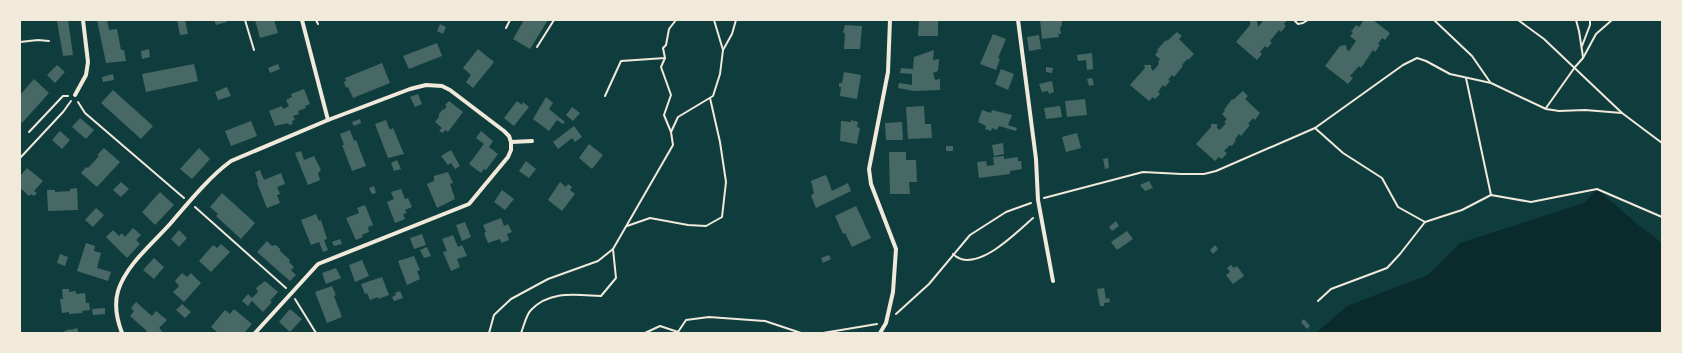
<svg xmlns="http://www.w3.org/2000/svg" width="1682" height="353" viewBox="0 0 1682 353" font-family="'DM Sans',sans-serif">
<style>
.water{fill:#0a2a2b}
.building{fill:#486865}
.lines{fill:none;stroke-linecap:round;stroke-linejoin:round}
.path{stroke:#f1e9da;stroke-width:2}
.minor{stroke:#f1e9da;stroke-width:4}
</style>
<rect width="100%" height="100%" fill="#0f3d3e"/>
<polygon class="water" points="1597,189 1636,223 1662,243 1662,333 1316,333 1347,306 1428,275 1460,243 1584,203"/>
<g class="building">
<polygon points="68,20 73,55 63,56 57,21"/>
<polygon points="97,20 107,20 109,30 117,29 121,50 124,50 126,61 106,63"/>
<polygon points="177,20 185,20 188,34 180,35"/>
<polygon points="214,20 226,20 227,22 216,25"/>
<polygon points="255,20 274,20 278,33 260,38"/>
<polygon points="524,20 548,20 530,49 513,39"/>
<polygon points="921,20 938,20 938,36 918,36 919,21"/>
<polygon points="1040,20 1062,20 1062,25 1060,28 1061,34 1058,34 1059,37 1042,39"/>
<polygon points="1264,20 1287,20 1284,24 1286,26 1281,32 1279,30 1270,41 1272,43 1267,48 1265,46 1260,52 1262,54 1257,60 1236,42 1250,25 1250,21 1257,21 1258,27"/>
<polygon points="1364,20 1373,20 1390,33 1385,40 1382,38 1378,44 1380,45 1375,52 1373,50 1361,68 1359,66 1350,76 1353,78 1348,84 1325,66 1340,46 1346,45 1347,50 1349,51 1356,41 1350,36 1353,33 1351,32 1356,25 1359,27"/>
<polygon points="440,24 446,27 443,34 437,31"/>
<polygon points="845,25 862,26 860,49 844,49 845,34 843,32"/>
<polygon points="1177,32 1182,36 1179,39 1194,54 1188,60 1187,59 1182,65 1183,66 1174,77 1172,75 1168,80 1170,81 1165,87 1163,85 1158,92 1160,94 1155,99 1153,97 1149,101 1130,85 1145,68 1144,65 1151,65 1151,68 1153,71 1159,64 1158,62 1160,59 1155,55 1158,51 1157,50 1166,40 1167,41"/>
<polygon points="993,34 1006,39 998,58 1000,59 996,70 980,64"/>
<polygon points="1039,35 1041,49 1029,51 1027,37"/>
<polygon points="437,43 442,56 409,69 403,56"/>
<polygon points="149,49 150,57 142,59 141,51"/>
<polygon points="478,49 494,62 473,88 466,82 471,75 463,68"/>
<polygon points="934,50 933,60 939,59 938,71 933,73 935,80 940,79 940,90 914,91 898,88 899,83 912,85 912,74 900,73 901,68 913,69 914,57"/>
<polygon points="1092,53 1093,69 1087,70 1086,60 1078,61 1077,55"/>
<polygon points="382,63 390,83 353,98 348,87 346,88 344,82 346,81 345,78"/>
<polygon points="194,64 198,81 146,92 142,74"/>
<polygon points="278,64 280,69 270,73 268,68"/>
<polygon points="57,65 65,72 55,83 47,75"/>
<polygon points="1046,67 1053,68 1052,73 1046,72"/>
<polygon points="1001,69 1014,74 1008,90 995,84"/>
<polygon points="844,72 861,75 857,99 840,96 841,87 839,87 839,83 842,83"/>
<polygon points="113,74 114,80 103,82 102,77"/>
<polygon points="1092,78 1094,85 1089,86 1087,79"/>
<polygon points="34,79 49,93 22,123 20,120 20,95"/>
<polygon points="1052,81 1054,92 1049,94 1048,91 1042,92 1039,84"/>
<polygon points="227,87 231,96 218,100 215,92"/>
<polygon points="304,89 310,104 305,106 306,108 298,111 299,114 293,116 295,120 292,121 293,124 289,125 288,123 275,126 269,111 282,106 283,109 289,106 286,100 292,97 291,94"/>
<polygon points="113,90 153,126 141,139 101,103"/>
<polygon points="1243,91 1248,96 1245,99 1260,113 1255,120 1253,118 1248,124 1250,125 1241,136 1239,134 1235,139 1236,140 1232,146 1230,145 1224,151 1227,153 1222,159 1219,157 1215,161 1196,144 1211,127 1211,124 1217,124 1217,128 1220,130 1226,123 1224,122 1227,119 1222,114 1225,111 1224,110 1232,99 1233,100"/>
<polygon points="418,94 422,104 415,107 410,97"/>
<polygon points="546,97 553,103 549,109 565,122 563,124 557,120 549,131 533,119"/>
<polygon points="1085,99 1087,115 1067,117 1065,101"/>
<polygon points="449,101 463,112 448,132 445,130 443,133 439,131 442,128 435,122 439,117 439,114 443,109 444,110 447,106 445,105"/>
<polygon points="517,101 522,105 523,102 529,107 514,126 504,118"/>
<polygon points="924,106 925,124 931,124 932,138 908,139 906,107"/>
<polygon points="1060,106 1062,117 1046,119 1044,108"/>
<polygon points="572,107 580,113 573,121 566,115"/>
<polygon points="982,110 991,113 992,110 1012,115 1008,125 1017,128 1016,131 999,126 997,130 992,128 991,131 985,129 986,126 978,122"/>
<polygon points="80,118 94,130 86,139 72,127"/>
<polygon points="360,119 361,123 354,126 352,122"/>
<polygon points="386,120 390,130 393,128 404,154 388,158 375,124"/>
<polygon points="851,120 858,122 857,127 860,128 857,144 840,141 841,121 851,122"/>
<polygon points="251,121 257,136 231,146 225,131"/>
<polygon points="902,122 903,140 886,140 885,123"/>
<polygon points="574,126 582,137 575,142 572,138 558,149 553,142"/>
<polygon points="350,130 354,141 356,140 366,166 352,171 342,145 344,145 340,134"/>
<polygon points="60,131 70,140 62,149 52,140"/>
<polygon points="481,131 493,141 489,147 498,154 486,170 484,169 481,173 469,164 484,144 476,138"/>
<polygon points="1077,133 1081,148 1066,152 1062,137"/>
<polygon points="1003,143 1004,154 994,156 992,145"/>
<polygon points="589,144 603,155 592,169 579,158"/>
<rect x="946" y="146" width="7" height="5"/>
<polygon points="104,148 120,162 97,187 81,173 86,167 88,168 99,156 97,155"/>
<polygon points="199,148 210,159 192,179 180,169"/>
<polygon points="451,150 460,166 455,169 451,163 448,165 441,156"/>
<polygon points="301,151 304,160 314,156 321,170 318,173 320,180 308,185 295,153"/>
<polygon points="889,152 906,152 906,160 916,160 917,182 909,182 910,194 890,194"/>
<polygon points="1004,156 1004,159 1018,157 1018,161 1021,161 1022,169 1010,171 1010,174 979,178 977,162 986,161 987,166 994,165 993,157"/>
<polygon points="1108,158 1109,168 1105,169 1103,159"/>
<polygon points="397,160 401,169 394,171 391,163"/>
<polygon points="526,161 536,169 529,178 519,171"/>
<polygon points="27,168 43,181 34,191 37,193 34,196 31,194 29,196 20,188 20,176"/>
<polygon points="260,170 264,180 281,173 285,184 277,187 280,194 277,195 280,203 267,208 257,183 258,182 255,172"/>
<polygon points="448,172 453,183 450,184 455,199 437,208 427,184 434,181 434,176"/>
<polygon points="825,175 827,177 832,191 848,183 851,191 816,208 811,196 814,193 811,181"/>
<polygon points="1149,181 1153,188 1145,191 1140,185"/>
<polygon points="121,182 129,189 121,197 113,190"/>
<polygon points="560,182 566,187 568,184 572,187 570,190 575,194 562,211 548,200"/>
<polygon points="374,186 376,193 372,194 369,188"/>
<polygon points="77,188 78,210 48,211 47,190 55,190 55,192 70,191 70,189"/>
<polygon points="401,189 405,199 408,198 412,207 405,210 407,213 403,214 405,219 395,223 387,202 394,199 391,192"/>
<polygon points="502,190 514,199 505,210 494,202"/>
<polygon points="160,192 174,205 155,225 142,212"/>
<polygon points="222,193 255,223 241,239 216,216 218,214 210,207"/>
<polygon points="365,205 373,225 368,227 369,232 362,235 363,237 356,240 346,218 359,213 357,208"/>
<polygon points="856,206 871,238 852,247 845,233 843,234 835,216"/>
<polygon points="96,208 104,215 93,227 85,220"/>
<polygon points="316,214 319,221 321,220 327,239 324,240 328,250 323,252 319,242 311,245 301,220"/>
<polygon points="501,218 504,226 508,224 512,232 507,234 509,240 501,243 500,239 488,243 484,233 486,232 483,225"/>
<polygon points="1116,221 1119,226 1112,231 1109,227"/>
<polygon points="465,222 471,237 462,241 456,225"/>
<polygon points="133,228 141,235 136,240 140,244 127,258 106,237 113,230 119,236 122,233 125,237"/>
<polygon points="179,230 187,238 179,247 171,239"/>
<polygon points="1127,231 1133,239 1117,250 1111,242"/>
<polygon points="422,234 426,245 414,249 410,238"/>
<polygon points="453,235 458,247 462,245 467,256 457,259 460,267 451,271 443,252 447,251 442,239"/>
<polygon points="340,239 342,244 334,246 332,242"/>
<polygon points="267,241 272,246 276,245 280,249 280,251 290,260 289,262 294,267 291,270 296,275 290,281 257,252"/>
<polygon points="86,243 95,246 94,251 101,253 97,268 111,272 108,281 77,271"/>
<polygon points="221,244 230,252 211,272 199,261 213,245 217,248"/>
<polygon points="1215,245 1218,249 1213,254 1210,250"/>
<polygon points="427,247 431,256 424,258 420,250"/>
<polygon points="60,254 68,257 65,266 57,263"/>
<polygon points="829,255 831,259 823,263 821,258"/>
<polygon points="414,256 420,270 417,271 420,279 407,285 398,261"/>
<polygon points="154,258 164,267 154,279 143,270"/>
<polygon points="362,260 369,276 355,282 349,265"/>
<polygon points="1231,265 1234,268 1237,266 1244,276 1233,284 1226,275 1230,272 1227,268"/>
<polygon points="336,268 341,278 326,284 322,273"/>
<polygon points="182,273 187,277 191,273 201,283 184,302 173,292 179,286 175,281"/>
<polygon points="382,277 389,295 378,299 378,297 370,300 367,293 365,294 361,284"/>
<polygon points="265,281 278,292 270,301 272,302 263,312 252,301 248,306 242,301 248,294 252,298 258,292 256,288"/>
<polygon points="332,286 336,295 334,296 342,317 327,323 315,292"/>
<polygon points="1104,288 1106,299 1109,298 1110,302 1104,303 1104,306 1100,306 1097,289"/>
<polygon points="62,289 69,289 69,292 76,291 76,294 85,293 86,303 89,303 90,310 82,311 82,313 69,314 69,312 62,313 60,299 63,299"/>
<polygon points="400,291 403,298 394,301 392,297 396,295 395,293"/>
<polygon points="136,302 152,316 156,311 167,320 159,328 162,331 160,333 145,333 147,331 130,316 134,311 131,308"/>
<polygon points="182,304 191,312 185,318 176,310"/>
<polygon points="105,308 105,314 93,315 92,309"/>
<polygon points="234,309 252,324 244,333 218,333 211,327 225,310 230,314"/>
<polygon points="290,309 302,319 290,332 279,322"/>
<polygon points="1304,319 1310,326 1307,329 1301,322"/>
<polygon points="77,328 79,333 60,333 70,329 71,330"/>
</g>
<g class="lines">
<g class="path">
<polyline points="245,20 254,50"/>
<polyline points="316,20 318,24"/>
<polyline points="714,20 723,50"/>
<polyline points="1294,20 1298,24 1303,23 1308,20"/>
<polyline points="1434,20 1472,56 1490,82"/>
<polyline points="1518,20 1544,39 1622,113"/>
<polyline points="1576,20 1579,31 1583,57"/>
<polyline points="506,28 510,20"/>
<polyline points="20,42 38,40 49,41"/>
<polyline points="1582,46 1590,25 1590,20"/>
<polyline points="537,47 554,20"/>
<polyline points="665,58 661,67 671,95 664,115 671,132"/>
<polyline points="1466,78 1491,195"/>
<polyline points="605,96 621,61 665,58 663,48 666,45 669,29 676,20"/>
<polyline points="78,102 85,113 184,198"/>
<polyline points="1546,108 1575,67 1583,58 1596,34 1612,20"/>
<polyline points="1315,128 1343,153 1382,178 1398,207 1425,222"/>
<polyline points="29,132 63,96 68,96"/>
<polyline points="20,158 63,112 71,101"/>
<polyline points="1044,198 1143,172 1181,174 1204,174 1216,171 1315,128 1403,65 1417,58 1426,61 1450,74 1491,83 1546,109 1559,111 1585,110 1622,113 1662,143"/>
<polyline points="195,207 286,288"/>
<polyline points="627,226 650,218 688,225 706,226 722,217 726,182 720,142 710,98"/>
<path d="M953,254C955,256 958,258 961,259C984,266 1017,232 1033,218"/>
<polyline points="295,299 316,333"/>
<polyline points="1318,301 1331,289 1387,268 1400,254 1425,222 1462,210 1491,195 1531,202 1597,189 1662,217"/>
<polyline points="896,314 929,284 970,235 1006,212 1031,203"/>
<polyline points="489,333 494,315 511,299 548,279 598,261 613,249 673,145 671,132 678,117 713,96 720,74 723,50 732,34 736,20"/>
<path d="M521,333C524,326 526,315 531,310C550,290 576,295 601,296L616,278L613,249"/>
<polyline points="645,333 660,326 678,332 686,320 709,317 765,321 801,333"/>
<polyline points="823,333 877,324"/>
</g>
<g class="minor">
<polyline points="302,20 328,120"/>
<polyline points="1018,20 1036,159 1038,200 1053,281"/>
<polyline points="75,95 86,75 88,62 83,20"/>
<path d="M122,333C117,320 114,305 118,291C126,265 152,244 170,224C188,203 209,177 231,161L328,120L410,89L426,85L442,86L450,90L504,131L509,136L511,142L532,141"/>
<polyline points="255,333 318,264 469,204 508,157 511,150 511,142"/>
<polyline points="880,333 886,323 893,292 896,249 871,184 869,169 888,72 890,20"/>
</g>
</g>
<rect width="1682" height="353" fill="none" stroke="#f1e9da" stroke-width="42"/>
</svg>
